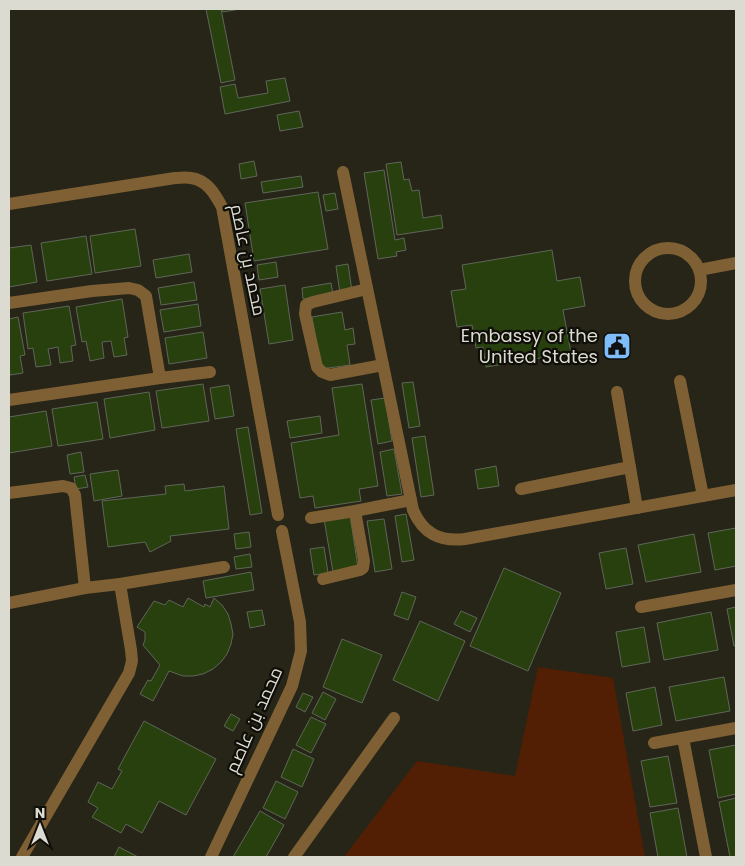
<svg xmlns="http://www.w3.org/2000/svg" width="745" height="866" viewBox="0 0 745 866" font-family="Poppins,Cairo,sans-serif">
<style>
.green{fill:#521f04}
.building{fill:#27400d;stroke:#5f6659}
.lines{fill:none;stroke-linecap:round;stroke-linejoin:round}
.minor{stroke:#7f6034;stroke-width:12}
.labels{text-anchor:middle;stroke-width:4.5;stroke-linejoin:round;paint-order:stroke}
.street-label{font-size:18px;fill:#dcdbd2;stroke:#0f0e08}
.poi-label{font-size:18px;fill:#dcdbd2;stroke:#0f0e08;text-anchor:end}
</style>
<rect width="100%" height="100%" fill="#272518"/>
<polygon class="green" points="538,667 613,678 645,857 344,857 417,761 515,776"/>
<g class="building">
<polygon points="206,9 221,9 235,80 221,83"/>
<polygon points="222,9 240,9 223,12"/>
<polygon points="285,78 290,101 225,114 220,87 235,84 238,98 268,93 266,81"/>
<polygon points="299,111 303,127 280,131 277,115"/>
<polygon points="254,161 257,176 241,179 239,164"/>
<polygon points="401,162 404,180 409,179 412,191 419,190 423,218 441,215 443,228 397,235 386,164"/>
<polygon points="384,170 395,240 404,238 406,250 396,252 397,256 378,259 364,173"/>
<polygon points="301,176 303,187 263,193 261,182"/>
<polygon points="318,192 328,249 254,261 245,203"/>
<polygon points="335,193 338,209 326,211 323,195"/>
<polygon points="135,229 141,266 95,273 90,236"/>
<polygon points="86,236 92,274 47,281 41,243"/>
<polygon points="31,245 37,282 9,287 9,248"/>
<polygon points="552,250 557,281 580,277 585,306 563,310 571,353 486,367 483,347 476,348 472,325 457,327 451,291 466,289 462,265"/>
<polygon points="189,254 192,272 156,278 153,260"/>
<polygon points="276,262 278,277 259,280 257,265"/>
<polygon points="348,264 352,291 340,293 336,266"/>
<polygon points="194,282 197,300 161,305 158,288"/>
<polygon points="331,283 333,294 303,299 302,288"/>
<polygon points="285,285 293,340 269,344 260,289"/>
<polygon points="122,299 128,337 124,338 127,355 114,357 111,341 102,342 104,358 90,361 86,341 82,342 76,307"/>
<polygon points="198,304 201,326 164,332 160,310"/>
<polygon points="69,306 76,345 71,346 73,361 60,363 58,347 48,349 51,365 36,367 33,348 28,349 23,313"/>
<polygon points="342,312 345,330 353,328 355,344 347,345 350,365 321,369 312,317"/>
<polygon points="18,317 25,355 20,356 23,373 10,375 9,366 9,319"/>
<polygon points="203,332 207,358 169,364 165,338"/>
<polygon points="413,382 420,426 409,428 402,383"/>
<polygon points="203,384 209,421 162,428 156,391"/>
<polygon points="362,384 378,486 359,489 361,501 315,508 313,496 300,498 291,443 339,435 332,388"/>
<polygon points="229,385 234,416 215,419 210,388"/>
<polygon points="149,392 155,430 110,438 104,399"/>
<polygon points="385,398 392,441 378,444 371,400"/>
<polygon points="97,402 103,439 58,446 52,409"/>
<polygon points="46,411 52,446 9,453 9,417"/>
<polygon points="320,416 322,433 290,438 287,421"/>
<polygon points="248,427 262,513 250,515 236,429"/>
<polygon points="425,436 434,495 421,497 412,438"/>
<polygon points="394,449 402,494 387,496 380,452"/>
<polygon points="81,452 84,472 70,474 67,455"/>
<polygon points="496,466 499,486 478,489 475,470"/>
<polygon points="118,470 122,496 94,501 90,474"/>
<polygon points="85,475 88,487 76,489 74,477"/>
<polygon points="184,484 185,491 224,486 229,529 170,536 171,541 150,552 145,542 108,547 102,501 166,494 165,486"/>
<polygon points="406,514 414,560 402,562 395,516"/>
<polygon points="350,515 358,568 333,572 324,519"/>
<polygon points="384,519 392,569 375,572 367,521"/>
<polygon points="736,528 736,566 715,570 708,533"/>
<polygon points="249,532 251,547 236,549 234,534"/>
<polygon points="694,534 701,572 646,582 638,545"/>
<polygon points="324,547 328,573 314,575 310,549"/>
<polygon points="626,548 633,584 606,589 599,553"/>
<polygon points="250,554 252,567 236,569 234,557"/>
<polygon points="504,568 561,593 528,671 470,646"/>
<polygon points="251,572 254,590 206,598 203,581"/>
<polygon points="402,592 416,597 408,620 394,615"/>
<polygon points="188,598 204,607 205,604 210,607 214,598 222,605 228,614 231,624 233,634 231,644 227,654 221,662 213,669 203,674 193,676 183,676 169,671 153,701 140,694 148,680 151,681 160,665 143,645 145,640 145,632 137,627 154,601 165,605 169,600 183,607"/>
<polygon points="736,607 736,645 734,646 727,609"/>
<polygon points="262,610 265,625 250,628 247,612"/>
<polygon points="461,611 477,618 470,632 454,624"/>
<polygon points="711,612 718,650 664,660 657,623"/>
<polygon points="420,621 465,641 438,701 393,680"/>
<polygon points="644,627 650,662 622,667 616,632"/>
<polygon points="342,639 382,655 362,703 323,687"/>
<polygon points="724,677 730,711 676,721 669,687"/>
<polygon points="655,687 662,725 633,731 626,693"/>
<polygon points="323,692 336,699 325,720 312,713"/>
<polygon points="303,693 313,697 305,712 296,707"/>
<polygon points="231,714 240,719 233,731 224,726"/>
<polygon points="311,717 326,724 311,753 296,745"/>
<polygon points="144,721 216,759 186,815 159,801 142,833 126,824 121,833 92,817 98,808 88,802 98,782 112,789 122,771 118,769"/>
<polygon points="736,745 736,794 718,798 709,750"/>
<polygon points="293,749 314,759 302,787 281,777"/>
<polygon points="668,756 677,803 650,807 641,761"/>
<polygon points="276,781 298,792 285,819 263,808"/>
<polygon points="736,798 736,857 730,857 719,802"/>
<polygon points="678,808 687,857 658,857 650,813"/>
<polygon points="260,811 284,825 266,857 233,857"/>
<polygon points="119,847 138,857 114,857"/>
</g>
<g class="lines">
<g class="minor">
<path d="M343,172L413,510C423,533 439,542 465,539L736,490"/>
<path d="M9,204L175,178C180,178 186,177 191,178C207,180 215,194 222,207L278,515"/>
<circle cx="668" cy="281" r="33"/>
<polyline points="699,270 736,263"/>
<polyline points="367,289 313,302 306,305 305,314 317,367 322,372 330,375 383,365"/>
<polyline points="9,303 92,291 129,288 138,290 146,296 160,378 9,400"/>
<polyline points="160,378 210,372"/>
<polyline points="680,381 703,496"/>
<polyline points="617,392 637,508"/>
<polyline points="521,489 630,467"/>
<polyline points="9,493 63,486 71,488 75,495 85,588"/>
<polyline points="311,518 355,511 411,500"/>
<polyline points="323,579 360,570 363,568 364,561 355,511"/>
<polyline points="120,584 224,567"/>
<polyline points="9,603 85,588 120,584 131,650 132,661 129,673 22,857"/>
<polyline points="641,607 736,590"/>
<polyline points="683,738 706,857"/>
<polyline points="654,743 736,728"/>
<polyline points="211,857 292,686 301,651 300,622 282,531"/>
<polyline points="294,857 394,718"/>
</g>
</g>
<defs>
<symbol id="civic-square" viewBox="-11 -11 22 22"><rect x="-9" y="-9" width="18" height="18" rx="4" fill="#7fbdfa" stroke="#0f0e08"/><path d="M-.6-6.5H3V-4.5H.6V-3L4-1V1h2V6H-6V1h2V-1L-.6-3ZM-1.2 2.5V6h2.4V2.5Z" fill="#111"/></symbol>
</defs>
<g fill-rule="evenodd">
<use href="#civic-square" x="601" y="330" width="32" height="32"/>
</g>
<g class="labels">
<g class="street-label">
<text transform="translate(248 260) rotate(78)" y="6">محمد بن عاصم</text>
<text transform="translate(254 720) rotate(-66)" y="6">محمد بن عاصم</text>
</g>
<g class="poi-label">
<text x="598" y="342">Embassy of the<tspan x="598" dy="21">United States</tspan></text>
</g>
</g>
<rect width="745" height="866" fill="none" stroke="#dcdbd2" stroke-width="20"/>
<g transform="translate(40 826)" stroke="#0f0e08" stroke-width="4" paint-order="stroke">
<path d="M0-4L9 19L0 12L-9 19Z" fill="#dcdbd2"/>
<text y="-8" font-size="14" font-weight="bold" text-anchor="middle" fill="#dcdbd2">N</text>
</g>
</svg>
